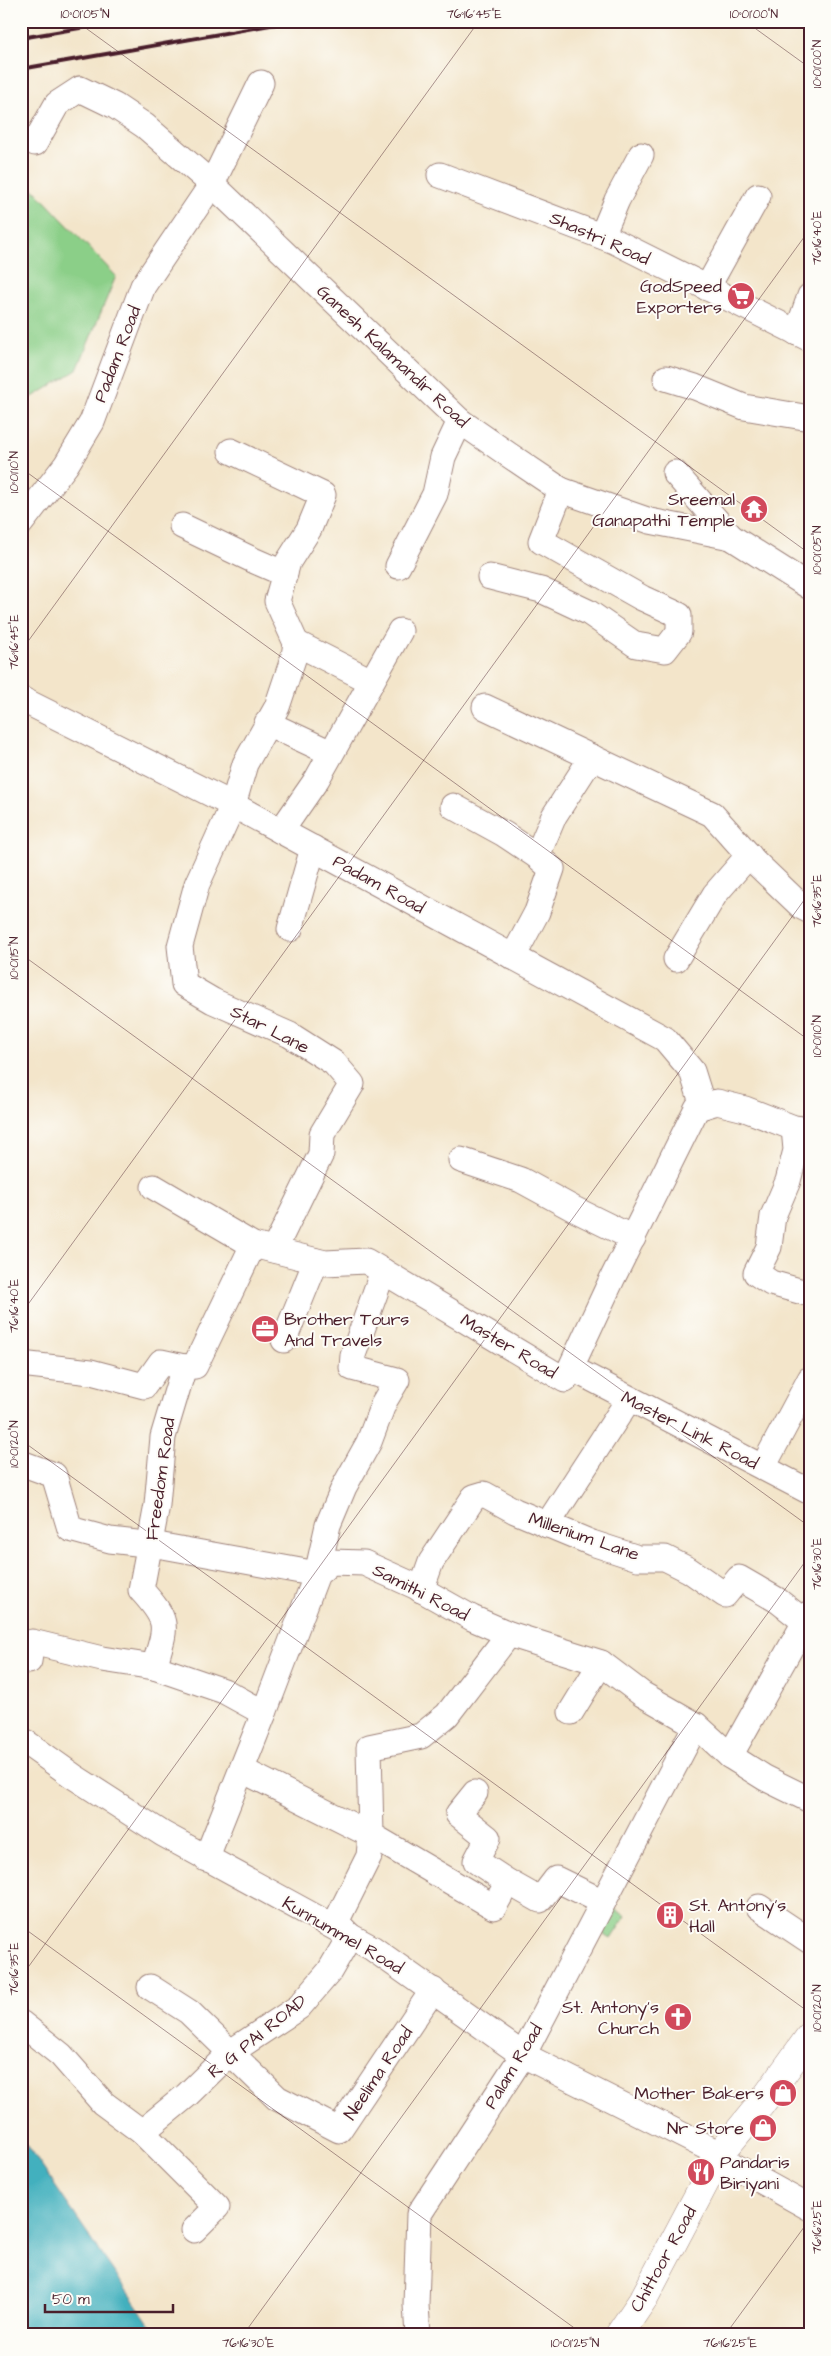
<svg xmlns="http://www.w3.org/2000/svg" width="831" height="2356" viewBox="0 0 831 2356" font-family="'Architects Daughter',sans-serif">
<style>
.green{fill:#8bcf88;stroke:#6a775a}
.water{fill:#42b0be;stroke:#466874}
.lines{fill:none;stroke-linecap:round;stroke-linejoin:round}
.minor-casing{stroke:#9e827a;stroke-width:27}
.major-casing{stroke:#9e827a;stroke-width:29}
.minor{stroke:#fff;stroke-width:25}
.major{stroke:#fff;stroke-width:28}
.rail{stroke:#4a1f2b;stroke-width:4}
.ticks{fill:none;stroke:#4a1f2b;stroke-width:1;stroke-opacity:0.45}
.labels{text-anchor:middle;stroke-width:4;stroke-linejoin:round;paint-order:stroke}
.street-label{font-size:18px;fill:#4a1f2b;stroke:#fdfcf7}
.poi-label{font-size:18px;fill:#4a1f2b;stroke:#fdfcf7;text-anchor:end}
.neatline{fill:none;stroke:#4a1f2b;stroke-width:2}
.ticks-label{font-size:12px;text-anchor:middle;fill:#4a1f2b}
</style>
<rect width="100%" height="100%" fill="#fdfcf7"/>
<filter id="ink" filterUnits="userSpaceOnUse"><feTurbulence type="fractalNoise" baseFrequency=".02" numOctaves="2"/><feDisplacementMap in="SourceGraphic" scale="10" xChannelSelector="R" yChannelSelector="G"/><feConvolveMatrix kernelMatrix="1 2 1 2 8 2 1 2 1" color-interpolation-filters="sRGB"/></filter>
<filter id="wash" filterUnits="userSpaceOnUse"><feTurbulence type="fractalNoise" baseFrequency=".0096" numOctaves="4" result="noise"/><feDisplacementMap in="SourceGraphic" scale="20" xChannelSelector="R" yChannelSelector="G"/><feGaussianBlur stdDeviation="1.12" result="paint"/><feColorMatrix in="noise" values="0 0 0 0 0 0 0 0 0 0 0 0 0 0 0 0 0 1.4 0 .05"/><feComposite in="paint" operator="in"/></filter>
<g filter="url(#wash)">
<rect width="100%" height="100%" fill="#f3e5ca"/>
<g class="green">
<polygon points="21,176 116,276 77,370 21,404"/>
<polygon points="609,1906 626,1916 611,1939 595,1929"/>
</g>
<polygon class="water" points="21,2136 157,2335 21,2335"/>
</g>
<g filter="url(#ink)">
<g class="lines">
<defs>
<g id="minor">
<polyline points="35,143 57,104 80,89 115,106 145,126 212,184 460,421 509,455 561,490 650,521 731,537 810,587"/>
<polyline points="440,175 614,241 810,339"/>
<polyline points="602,236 617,200 641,155"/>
<polyline points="707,288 758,196"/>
<polyline points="797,333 810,296"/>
<polyline points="666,378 695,387 744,407 810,418"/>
<polyline points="231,451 323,495 309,529 288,562 277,601 296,643 294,656 277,707 245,764 233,805 197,884 180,946 184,984 213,1001 290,1035 334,1063 352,1084 322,1134 321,1154 274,1250"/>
<polyline points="675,473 731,537"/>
<polyline points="21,523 66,465 92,422 143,286 212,184 261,83"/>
<polyline points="182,526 255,561 285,574"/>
<polyline points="398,566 435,494 443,457 460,421"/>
<polyline points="490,577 541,590 588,612 636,645 665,650 679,632 679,615 642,598 541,541 561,490"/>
<polyline points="296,643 371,681"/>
<polyline points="21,699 233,805 665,1039 692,1071 703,1106"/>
<polyline points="485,707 712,814 755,862 802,907 810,911"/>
<polyline points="267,723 331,753"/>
<polyline points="453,806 504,834 537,856"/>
<polyline points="281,831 317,779 400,631"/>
<polyline points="290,929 313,848"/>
<polyline points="513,957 537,912 552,869 537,856 554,816 592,757"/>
<polyline points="676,959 715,894 749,855"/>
<polyline points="794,1128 796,1150 788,1181 773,1216 769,1247 756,1273 771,1283 810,1294"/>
<polyline points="461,1160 521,1180 574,1209 633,1238"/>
<polyline points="154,1187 253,1245 325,1263 366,1261 565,1380 612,1279 697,1108 717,1102 745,1109 794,1128 810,1130"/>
<polyline points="284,1340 316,1261"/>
<polyline points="21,1364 91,1372 144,1386 161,1362 184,1367"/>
<polyline points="571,1368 810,1492"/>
<polyline points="21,1463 54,1475 70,1529 110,1540 163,1546 317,1574 328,1525 344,1487 369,1442 384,1402 397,1380 352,1368 353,1355 383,1271"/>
<polyline points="763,1467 810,1379"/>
<polyline points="547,1525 629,1399"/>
<polyline points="421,1590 431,1562 474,1497 484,1494 515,1511 592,1543 638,1558 665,1558 689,1570 725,1595 739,1578 777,1600 805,1622"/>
<polyline points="509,1634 447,1715 421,1736 369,1747 371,1835 494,1907 508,1882 540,1900 556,1879 603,1902"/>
<polyline points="21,1659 29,1661 32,1642 102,1659 154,1667 224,1691 264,1713 317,1574 331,1562 364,1563 415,1586 472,1618 509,1634 601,1663 642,1694 696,1725 730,1756 765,1778 810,1800"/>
<path d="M154,1667C166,1626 171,1623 141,1590L157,1505L163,1437L184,1367L195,1366L253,1245"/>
<polyline points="571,1712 601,1663"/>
<polyline points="21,1739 73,1776 163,1834 372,1948 523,2055 720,2154"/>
<polyline points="730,1756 810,1613"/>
<polyline points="475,1793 458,1814 488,1838 476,1861 508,1882"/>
<polyline points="206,1859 264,1713"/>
<polyline points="759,1907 810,1941"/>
<polyline points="150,1987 189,2012 277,2098 339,2130 433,1990"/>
<polyline points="21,2023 61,2055 103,2103 142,2132 187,2095 231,2052 299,2007 329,1972 350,1936 336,1922 369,1856 371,1835 242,1770"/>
<polyline points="142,2132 217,2207 194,2230"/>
<polyline points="718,2157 810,2208"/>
<polyline points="418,2335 416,2305 419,2214 523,2055 696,1725"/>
</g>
<polyline id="major" points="619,2335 644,2298 720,2154 761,2104 810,2036"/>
</defs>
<use href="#minor" class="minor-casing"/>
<use href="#major" class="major-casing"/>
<use href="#minor" class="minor"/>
<use href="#major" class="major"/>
<g class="rail">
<polyline points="21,38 121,21"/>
<polyline points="21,69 293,21"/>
</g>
</g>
</g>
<path class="ticks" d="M76,21L810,554M745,21L810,68M21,468L810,1041M21,651L479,21M21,954L810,1527M21,1314L810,229M21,1440L810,2013M21,1926L584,2335M21,1977L810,892M243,2335L810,1555M725,2335L810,2219"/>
<defs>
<symbol id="supermarket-disc" viewBox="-11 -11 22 22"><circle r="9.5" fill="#d1495b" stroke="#fdfcf7"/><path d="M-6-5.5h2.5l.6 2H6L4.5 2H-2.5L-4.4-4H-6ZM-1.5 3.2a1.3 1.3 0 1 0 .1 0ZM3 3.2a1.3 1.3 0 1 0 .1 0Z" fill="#fff"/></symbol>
<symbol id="temple-disc" viewBox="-11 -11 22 22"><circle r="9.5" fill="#d1495b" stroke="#fdfcf7"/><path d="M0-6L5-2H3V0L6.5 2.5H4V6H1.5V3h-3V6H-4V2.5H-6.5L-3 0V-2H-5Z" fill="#fff"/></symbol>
<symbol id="office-disc" viewBox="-11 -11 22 22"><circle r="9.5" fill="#d1495b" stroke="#fdfcf7"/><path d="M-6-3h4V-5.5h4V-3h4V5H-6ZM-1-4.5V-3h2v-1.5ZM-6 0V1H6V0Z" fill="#fff"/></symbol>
<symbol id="building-disc" viewBox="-11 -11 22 22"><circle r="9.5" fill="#d1495b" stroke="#fdfcf7"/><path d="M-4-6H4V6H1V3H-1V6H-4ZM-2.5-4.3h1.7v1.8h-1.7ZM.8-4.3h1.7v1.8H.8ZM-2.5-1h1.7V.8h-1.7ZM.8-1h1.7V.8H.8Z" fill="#fff"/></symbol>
<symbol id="church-disc" viewBox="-11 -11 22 22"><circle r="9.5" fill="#d1495b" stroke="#fdfcf7"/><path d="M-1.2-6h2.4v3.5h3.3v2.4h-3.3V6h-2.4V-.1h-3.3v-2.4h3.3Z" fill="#fff"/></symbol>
<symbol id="shop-disc" viewBox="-11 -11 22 22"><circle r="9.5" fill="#d1495b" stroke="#fdfcf7"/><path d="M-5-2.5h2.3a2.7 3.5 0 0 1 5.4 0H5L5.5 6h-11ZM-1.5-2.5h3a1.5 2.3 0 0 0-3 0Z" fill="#fff"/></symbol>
<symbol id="restaurant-disc" viewBox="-11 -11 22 22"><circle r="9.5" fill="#d1495b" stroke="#fdfcf7"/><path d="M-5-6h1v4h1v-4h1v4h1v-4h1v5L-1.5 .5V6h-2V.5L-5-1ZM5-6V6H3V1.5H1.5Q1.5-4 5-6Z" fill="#fff"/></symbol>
</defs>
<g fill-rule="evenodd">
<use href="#supermarket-disc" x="725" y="280" width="32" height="32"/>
<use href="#temple-disc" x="738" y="493" width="32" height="32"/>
<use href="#office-disc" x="249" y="1313" width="32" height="32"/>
<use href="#building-disc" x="654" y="1899" width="32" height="32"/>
<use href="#church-disc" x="662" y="2001" width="32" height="32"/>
<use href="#shop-disc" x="767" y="2077" width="32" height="32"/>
<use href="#shop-disc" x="747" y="2112" width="32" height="32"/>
<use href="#restaurant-disc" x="685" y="2156" width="32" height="32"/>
</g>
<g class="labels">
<g class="street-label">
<text transform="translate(600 238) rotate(24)" y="6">Shastri Road</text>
<text transform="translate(117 354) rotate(-69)" y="6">Padam Road</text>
<text transform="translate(393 356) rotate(43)" y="6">Ganesh Kalamandir Road</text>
<text transform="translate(379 884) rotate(29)" y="6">Padam Road</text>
<text transform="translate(270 1029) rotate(27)" y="6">Star Lane</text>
<text transform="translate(509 1346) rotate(31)" y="6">Master Road</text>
<text transform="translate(690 1430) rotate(27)" y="6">Master Link Road</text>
<text transform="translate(160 1479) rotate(-82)" y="6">Freedom Road</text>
<text transform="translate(584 1536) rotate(19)" y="6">Millenium Lane</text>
<text transform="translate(421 1592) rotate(27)" y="6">Samithi Road</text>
<text transform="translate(343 1935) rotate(30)" y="6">Kunnummel Road</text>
<text transform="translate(257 2036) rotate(-39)" y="6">R G PAI ROAD</text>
<text transform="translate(513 2066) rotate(-59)" y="6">Palam Road</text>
<text transform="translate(378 2073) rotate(-56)" y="6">Neelima Road</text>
<text transform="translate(663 2259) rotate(-61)" y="6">Chittoor Road</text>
</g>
<g class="poi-label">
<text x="722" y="292">GodSpeed<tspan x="722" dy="21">Exporters</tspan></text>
<text x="735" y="505">Sreemal<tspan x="735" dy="21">Ganapathi Temple</tspan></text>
<text x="284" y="1325" text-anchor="start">Brother Tours<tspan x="284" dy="21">And Travels</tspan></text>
<text x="689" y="1911" text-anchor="start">St. Antony's<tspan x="689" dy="21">Hall</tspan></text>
<text x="659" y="2013">St. Antony's<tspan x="659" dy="21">Church</tspan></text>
<text x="764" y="2099">Mother Bakers</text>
<text x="744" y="2134">Nr Store</text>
<text x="720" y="2168" text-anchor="start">Pandaris<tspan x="720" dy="21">Biriyani</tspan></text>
</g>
</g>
<rect width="831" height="2356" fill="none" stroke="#fdfcf7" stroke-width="55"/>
<path d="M45 2304v8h128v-8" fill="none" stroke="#4a1f2b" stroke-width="2.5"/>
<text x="52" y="2304" font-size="15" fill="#4a1f2b" stroke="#fdfcf7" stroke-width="4" paint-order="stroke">50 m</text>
<rect x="28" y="28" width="776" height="2300" class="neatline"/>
<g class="ticks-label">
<text x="85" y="18">10°01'05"N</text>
<text x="474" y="18">76°16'45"E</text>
<text x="754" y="18">10°01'00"N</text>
<text transform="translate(817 64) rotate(-90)" y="4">10°01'00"N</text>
<text transform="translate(817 238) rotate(-90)" y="4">76°16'40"E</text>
<text transform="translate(14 472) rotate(-90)" y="4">10°01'10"N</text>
<text transform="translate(817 550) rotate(-90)" y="4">10°01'05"N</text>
<text transform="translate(14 642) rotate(-90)" y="4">76°16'45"E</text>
<text transform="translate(817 901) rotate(-90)" y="4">76°16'35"E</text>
<text transform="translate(14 958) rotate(-90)" y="4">10°01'15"N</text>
<text transform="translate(817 1036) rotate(-90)" y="4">10°01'10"N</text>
<text transform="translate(14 1306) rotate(-90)" y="4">76°16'40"E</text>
<text transform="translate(14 1444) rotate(-90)" y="4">10°01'20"N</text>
<text transform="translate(817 1564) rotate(-90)" y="4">76°16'30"E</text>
<text transform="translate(14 1969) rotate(-90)" y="4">76°16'35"E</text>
<text transform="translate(817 2008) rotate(-90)" y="4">10°01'20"N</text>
<text transform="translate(817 2227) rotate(-90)" y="4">76°16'25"E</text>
<text x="248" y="2347">76°16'30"E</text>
<text x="575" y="2347">10°01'25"N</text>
<text x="730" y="2347">76°16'25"E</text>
</g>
</svg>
